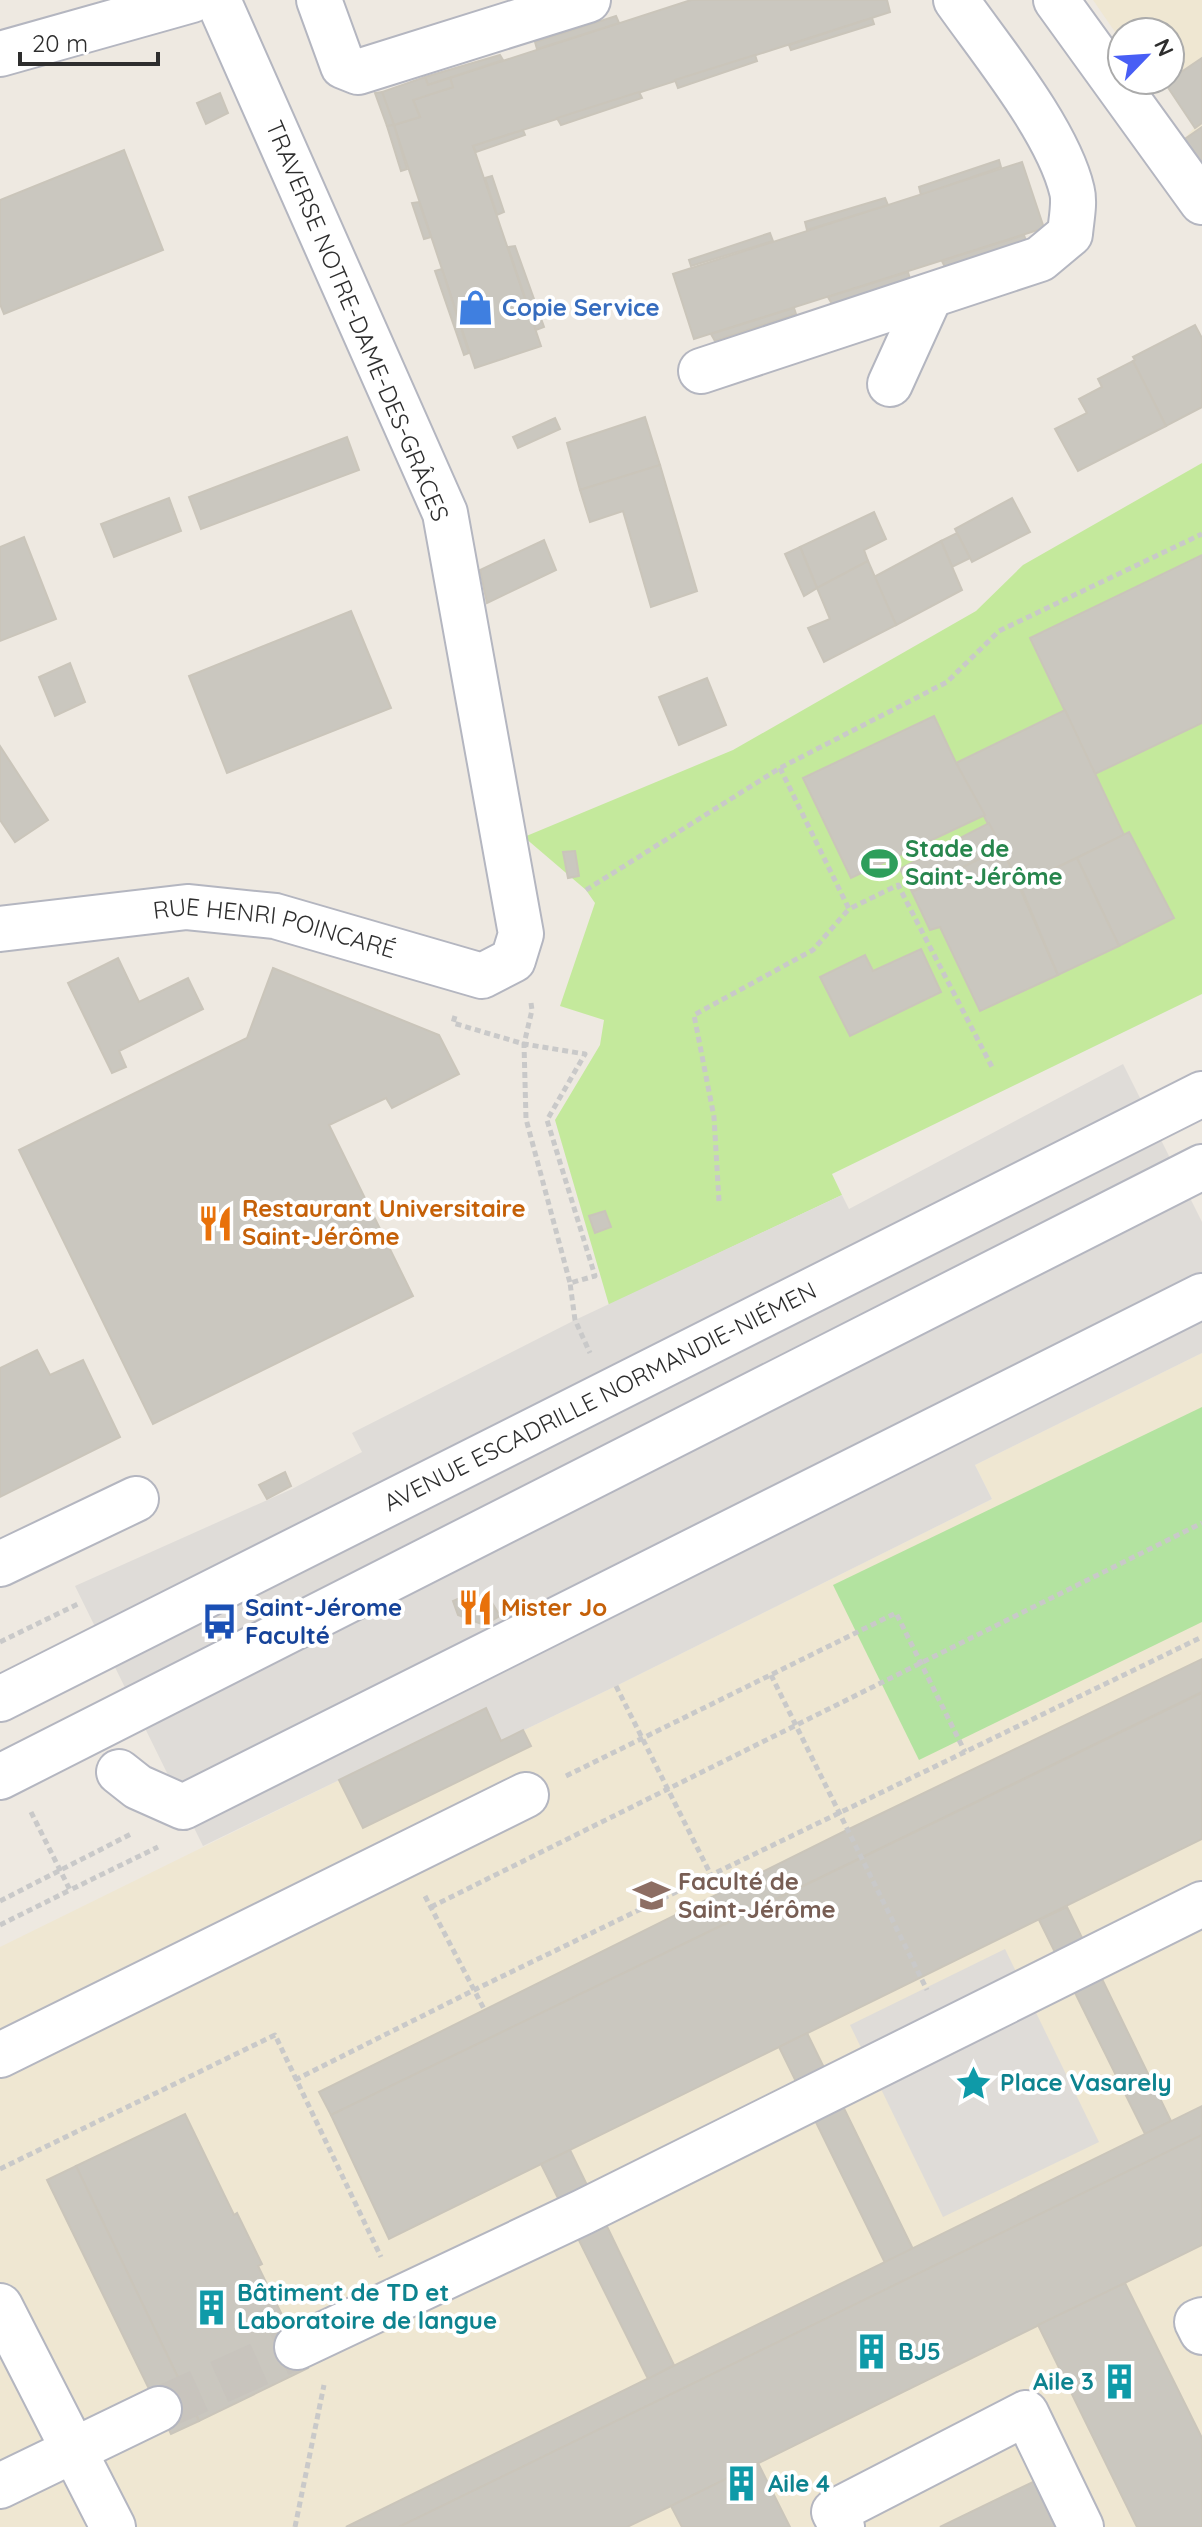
<svg xmlns="http://www.w3.org/2000/svg" width="1202" height="2527" viewBox="0 0 1202 2527" font-family="Quicksand,sans-serif">
<style>
.education{fill:#efe7d2}
.green{fill:#b3e3a0}
.pitch{fill:#c4e99c}
.plaza{fill:#dfdcd8;fill-rule:evenodd}
.building{fill:#cac7bf;stroke:#cac5ba;stroke-width:2}
.lines{fill:none;stroke-linecap:round;stroke-linejoin:round}
.minor-tunnel{stroke:#c8c4bd;stroke-width:44;stroke-dasharray:44 22;stroke-linecap:butt}
.minor-casing{stroke:#b4b6c0;stroke-width:48}
.path{stroke:#c9c9c9;stroke-width:5;stroke-dasharray:6 4;stroke-linecap:butt}
.minor{stroke:#fff;stroke-width:44}
.labels{text-anchor:middle;stroke-width:8;stroke-linejoin:round;paint-order:stroke}
.shop-label{font-size:24px;font-weight:bold;fill:#366cbe;stroke:#fff;text-anchor:start}
.street-label{font-size:24px;fill:#2e2e2e;stroke:#fff}
.leisure-label{font-size:24px;font-weight:bold;fill:#27864d;stroke:#fff;text-anchor:start}
.food-label{font-size:24px;font-weight:bold;fill:#c56008;stroke:#fff;text-anchor:start}
.transit-label{font-size:24px;font-weight:bold;fill:#164399;stroke:#fff;text-anchor:start}
.education-label{font-size:24px;font-weight:bold;fill:#785e54;stroke:#fff;text-anchor:start}
.culture-label{font-size:24px;font-weight:bold;fill:#0d838f;stroke:#fff;text-anchor:start}
</style>
<rect width="100%" height="100%" fill="#eee9e1"/>
<g class="education">
<polygon points="1093,0 1202,0 1202,170 1182,141 1195,127 1165,84 1157,93 1148,80 1170,80 1170,32 1122,32 1122,42"/>
<polygon points="1202,1353 1202,2527 0,2527 0,1947 486,1708 502,1741 616,1686 992,1499 975,1465"/>
</g>
<polygon class="green" points="1202,1407 1202,1622 919,1760 833,1585"/>
<polygon class="pitch" points="1202,463 1202,994 832,1174 842,1195 609,1305 555,1120 600,1045 604,1020 560,1006 595,903 586,890 524,837 733,750 976,611 1023,565"/>
<g class="plaza">
<path d="M1123,1064L1202,1222V1353L975,1465L992,1499L616,1686L501,1741L486,1709L203,1846L75,1586L292,1489L362,1452L352,1433L575,1320L842,1195L849,1209ZM469,1594L491,1601L500,1616L484,1625L453,1602Z"/>
<polygon points="1005,1949 1099,2142 943,2217 850,2025"/>
</g>
<g class="building">
<polygon points="691,0 887,0 890,12 473,146 541,346 475,368 394,125 420,117 413,100 453,87 450,78"/>
<polygon points="616,16 619,23 537,49 535,42"/>
<polygon points="872,18 874,24 791,50 789,45"/>
<polygon points="500,55 503,60 428,85 425,77"/>
<polygon points="755,55 757,61 678,88 675,80"/>
<polygon points="1202,58 1202,123 1195,128 1165,83"/>
<polygon points="425,77 428,85 450,78 453,87 413,100 420,117 394,125 382,92"/>
<polygon points="382,92 394,125 387,126 375,93"/>
<polygon points="639,92 642,98 561,125 557,118"/>
<polygon points="220,93 228,113 206,124 197,103"/>
<polygon points="394,125 407,169 401,171 387,126"/>
<polygon points="1202,127 1202,170 1182,141"/>
<polygon points="523,130 525,135 476,152 473,146"/>
<polygon points="124,150 163,250 4,314 0,304 0,200"/>
<polygon points="999,160 1001,167 921,195 919,187"/>
<polygon points="1022,162 1044,228 694,339 673,274"/>
<polygon points="492,176 504,212 497,215 485,178"/>
<polygon points="885,198 888,205 807,230 805,222"/>
<polygon points="419,202 431,237 424,239 412,203"/>
<polygon points="770,233 773,241 691,266 689,260"/>
<polygon points="1024,235 1026,241 945,267 942,261"/>
<polygon points="515,246 544,327 536,330 508,247"/>
<polygon points="442,269 469,353 464,355 435,271"/>
<polygon points="908,272 910,279 832,304 828,297"/>
<polygon points="794,308 796,314 715,341 711,334"/>
<polygon points="1195,325 1202,338 1202,407 1166,426 1133,361 1135,360 1133,357"/>
<polygon points="1133,361 1166,426 1078,471 1055,429 1087,413 1079,399 1102,387 1098,379"/>
<polygon points="645,417 660,465 580,490 567,443"/>
<polygon points="555,418 560,429 518,448 513,437"/>
<polygon points="347,437 359,470 201,529 189,497"/>
<polygon points="660,465 697,591 651,607 623,511 590,522 580,490"/>
<polygon points="169,498 181,531 114,557 101,524"/>
<polygon points="1012,498 1030,532 972,562 955,529"/>
<polygon points="874,512 886,539 864,550 868,561 817,588 800,547"/>
<polygon points="957,533 970,558 952,567 941,541"/>
<polygon points="24,537 56,619 0,641 0,547"/>
<polygon points="544,540 556,570 487,603 480,570"/>
<polygon points="941,541 962,590 896,625 874,577"/>
<polygon points="800,547 817,588 804,596 785,554"/>
<polygon points="1202,555 1202,723 1095,774 1030,638"/>
<polygon points="868,561 896,625 824,662 808,628 830,619 817,588"/>
<polygon points="351,611 391,708 227,773 189,676"/>
<polygon points="70,663 85,702 55,716 39,677"/>
<polygon points="707,678 726,725 679,745 659,697"/>
<polygon points="1065,710 1124,835 1020,885 956,763"/>
<polygon points="934,716 956,763 985,815 851,878 803,778"/>
<polygon points="0,746 48,820 15,842 0,820"/>
<polygon points="989,823 1002,848 912,892 900,869"/>
<polygon points="1129,832 1174,918 1119,946 1077,858"/>
<polygon points="1002,848 1058,975 980,1011 940,927 930,930 912,892"/>
<polygon points="575,851 579,876 568,878 563,852"/>
<polygon points="1077,858 1119,946 1058,975 1020,885"/>
<polygon points="921,949 941,992 850,1036 820,977 865,955 873,971"/>
<polygon points="118,958 139,1002 188,978 203,1009 119,1051 126,1067 112,1073 68,983"/>
<polygon points="273,968 439,1035 459,1074 392,1108 386,1098 329,1125 413,1296 153,1424 19,1150 247,1038"/>
<polygon points="605,1211 611,1227 595,1233 589,1216"/>
<polygon points="37,1350 50,1375 83,1360 120,1437 0,1497 0,1368"/>
<polygon points="285,1472 291,1486 267,1499 259,1485"/>
<polygon points="469,1594 491,1601 500,1616 484,1625 458,1615 453,1601"/>
<polygon points="1202,1659 1202,1692 331,2115 319,2092 847,1830"/>
<polygon points="1202,1693 1202,1839 389,2239 331,2115"/>
<polygon points="486,1708 501,1741 523,1730 531,1746 363,1828 339,1780"/>
<polygon points="1067,1907 1171,2121 1145,2134 1039,1920"/>
<polygon points="807,2033 913,2249 885,2263 779,2047"/>
<polygon points="1202,2106 1202,2135 399,2527 346,2527"/>
<polygon points="185,2114 234,2215 237,2213 262,2264 258,2266 308,2368 199,2421 76,2166"/>
<polygon points="1202,2135 1202,2245 671,2506 627,2527 399,2527"/>
<polygon points="570,2150 674,2365 648,2379 541,2164"/>
<polygon points="76,2166 199,2421 171,2434 47,2180"/>
<polygon points="1125,2283 1202,2438 1202,2527 1137,2527 1038,2325"/>
<polygon points="758,2463 790,2527 682,2527 671,2506"/>
<polygon points="1037,2480 1059,2525 1055,2527 940,2527"/>
</g>
<g class="lines">
<polyline class="minor-tunnel" points="159,2409 297,2347"/>
<defs>
<g id="minor">
<polyline points="319,0 343,66 358,72 588,0"/>
<polyline points="1056,0 1202,202"/>
<polyline points="0,54 192,0"/>
<path d="M701,371L1040,259L1070,234C1071,221 1075,203 1072,191C1058,131 992,51 956,0"/>
<polyline points="890,384 930,296"/>
<path id="s1" d="M0,929L187,907L275,916L482,976L513,960L521,934L445,513L218,0"/>
<polyline points="0,1564 136,1499"/>
<path id="s2" d="M0,1699L1202,1094"/>
<polyline points="119,1772 138,1787 183,1807 1202,1296"/>
<polyline points="0,1777 1202,1167"/>
<polyline points="0,2055 526,1795"/>
<polyline points="0,2306 113,2527"/>
<polyline points="1202,2320 1197,2322 1202,2332"/>
<polyline points="297,2347 583,2212 1202,1904"/>
<polyline points="0,2486 159,2409"/>
<polyline points="842,2527 834,2512 1026,2413 1081,2527"/>
</g>
</defs>
<use href="#minor" class="minor-casing"/>
<g class="path">
<polyline points="780,768 849,909 898,885 993,1069"/>
<polyline points="586,890 780,768 947,682 999,631 1202,534"/>
<polyline points="531,1003 532,1010 524,1044 526,1119 570,1283"/>
<polyline points="455,1016 453,1023 524,1044 585,1054 547,1120 595,1276 570,1283 575,1320 590,1353"/>
<polyline points="719,1201 714,1117 694,1015 813,950 849,909"/>
<polyline points="0,1642 80,1603"/>
<polyline points="771,1675 927,1990"/>
<polyline points="616,1686 720,1893"/>
<polyline points="566,1776 896,1613 965,1752"/>
<polyline points="31,1812 70,1890 158,1847"/>
<polyline points="425,1896 484,2009"/>
<polyline points="0,1901 131,1834"/>
<polyline points="431,1907 1202,1523"/>
<polyline points="0,1925 70,1890"/>
<polyline points="295,2080 474,1990 1202,1637"/>
<polyline points="0,2169 275,2035 381,2257"/>
<polyline points="295,2527 324,2385"/>
</g>
<use href="#minor" class="minor"/>
</g>
<defs>
<symbol id="shop-bare" viewBox="-9 -9 18 18"><path d="M-5-2.5h2.3a2.7 3.5 0 0 1 5.4 0H5L5.5 6h-11ZM-1.5-2.5h3a1.5 2.3 0 0 0-3 0Z" fill="#3f7fe0" stroke="#fff" stroke-width="2.5" paint-order="stroke"/></symbol>
<symbol id="stadium-bare" viewBox="-9 -9 18 18"><path d="M0-5a6.5 5 0 1 0 0 10a6.5 5 0 1 0 0-10ZM-3.5-1.8h7v3.6h-7Z" fill="#2e9e5b" stroke="#fff" stroke-width="2.5" paint-order="stroke"/></symbol>
<symbol id="restaurant-bare" viewBox="-9 -9 18 18"><path d="M-5-6h1v4h1v-4h1v4h1v-4h1v5L-1.5 .5V6h-2V.5L-5-1ZM5-6V6H3V1.5H1.5Q1.5-4 5-6Z" fill="#e8710a" stroke="#fff" stroke-width="2.5" paint-order="stroke"/></symbol>
<symbol id="bus-bare" viewBox="-9 -9 18 18"><path d="M-5-6H5V4H4V6H2V4H-2V6H-4V4H-5ZM-3.5-4V0h7V-4ZM-3.5 1.2v1.5H-2V1.2ZM2 1.2v1.5H3.5V1.2Z" fill="#1a4fb4" stroke="#fff" stroke-width="2.5" paint-order="stroke"/></symbol>
<symbol id="university-bare" viewBox="-9 -9 18 18"><path d="M0-5L7-2L0 1L-7-2ZM-4 1L0 2.5L4 1V4Q0 6-4 4Z" fill="#8d6e63" stroke="#fff" stroke-width="2.5" paint-order="stroke"/></symbol>
<symbol id="sight-bare" viewBox="-9 -9 18 18"><path d="M0-6L1.8-2.2L6-1.7L2.9 1.2L3.7 5.4L0 3.3L-3.7 5.4L-2.9 1.2L-6-1.7L-1.8-2.2Z" fill="#0f9aa8" stroke="#fff" stroke-width="2.5" paint-order="stroke"/></symbol>
<symbol id="building-bare" viewBox="-9 -9 18 18"><path d="M-4-6H4V6H1V3H-1V6H-4ZM-2.5-4.3h1.7v1.8h-1.7ZM.8-4.3h1.7v1.8H.8ZM-2.5-1h1.7V.8h-1.7ZM.8-1h1.7V.8H.8Z" fill="#0f9aa8" stroke="#fff" stroke-width="2.5" paint-order="stroke"/></symbol>
</defs>
<g fill-rule="evenodd">
<use href="#shop-bare" x="450" y="282" width="51" height="51"/>
<use href="#stadium-bare" x="854" y="838" width="51" height="51"/>
<use href="#restaurant-bare" x="190" y="1198" width="51" height="51"/>
<use href="#restaurant-bare" x="450" y="1582" width="51" height="51"/>
<use href="#bus-bare" x="194" y="1596" width="51" height="51"/>
<use href="#university-bare" x="626" y="1870" width="51" height="51"/>
<use href="#sight-bare" x="948" y="2058" width="51" height="51"/>
<use href="#building-bare" x="186" y="2282" width="51" height="51"/>
<use href="#building-bare" x="846" y="2326" width="51" height="51"/>
<use href="#building-bare" x="1094" y="2356" width="51" height="51"/>
<use href="#building-bare" x="716" y="2458" width="51" height="51"/>
</g>
<g class="labels">
<g class="shop-label">
<text x="502" y="316">Copie Service</text>
</g>
<g class="street-label">
<text transform="translate(357 321) rotate(67)" y="8">TRAVERSE NOTRE-DAME-DES-GRÂCES</text>
<text dy="8" stroke="none"><textPath href="#s1" startOffset="278">RUE HENRI POINCARÉ</textPath></text>
<text dy="8" stroke="none"><textPath href="#s2" startOffset="672">AVENUE ESCADRILLE NORMANDIE-NIÉMEN</textPath></text>
</g>
<g class="leisure-label">
<text x="905" y="857">Stade de<tspan x="905" dy="28">Saint-Jérôme</tspan></text>
</g>
<g class="food-label">
<text x="242" y="1217">Restaurant Universitaire<tspan x="242" dy="28">Saint-Jérôme</tspan></text>
<text x="501" y="1616">Mister Jo</text>
</g>
<g class="transit-label">
<text x="245" y="1616">Saint-Jérome<tspan x="245" dy="28">Faculté</tspan></text>
</g>
<g class="education-label">
<text x="678" y="1890">Faculté de<tspan x="678" dy="28">Saint-Jérôme</tspan></text>
</g>
<g class="culture-label">
<text x="1000" y="2091">Place Vasarely</text>
<text x="237" y="2301">Bâtiment de TD et<tspan x="237" dy="28">Laboratoire de langue</tspan></text>
<text x="898" y="2360">BJ5</text>
<text x="1094" y="2390" text-anchor="end">Aile 3</text>
<text x="768" y="2492">Aile 4</text>
</g>
</g>
<g transform="translate(1146 56) rotate(65)"><circle r="38" fill="#ffffff" stroke="#ababab" stroke-width="2"/>
<path d="M0-6L14 30L0 20L-14 30Z" fill="#485ef5"/>
<text y="-12" font-size="22" font-weight="bold" text-anchor="middle" fill="#2e2e2e">N</text>
</g>
<path d="M20 52v12h138v-12" fill="none" stroke="#2e2e2e" stroke-width="4"/>
<text x="32" y="52" font-size="24" fill="#2e2e2e" stroke="#ffffff" stroke-width="6" paint-order="stroke">20 m</text>
</svg>
